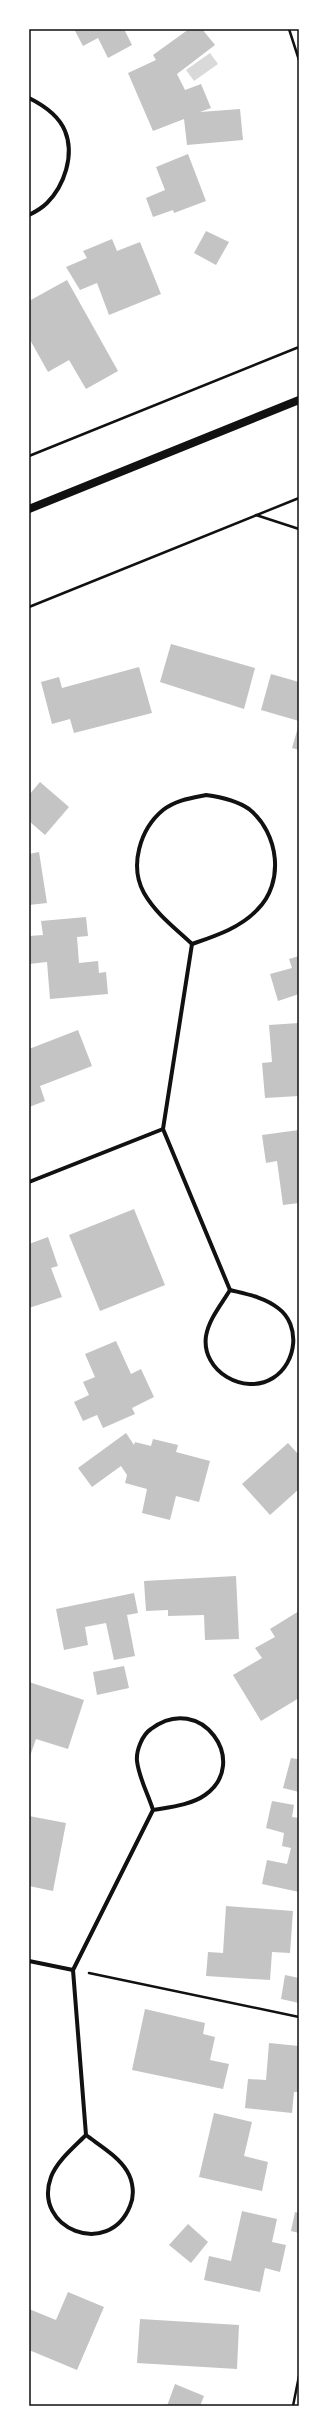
<svg xmlns="http://www.w3.org/2000/svg" width="328" height="2435" viewBox="0 0 328 2435" font-family="'Open Sans',sans-serif">
<style>
.water{fill:#d9d9d9}
.building{fill:#c4c4c4}
.lines{fill:none;stroke-linecap:round;stroke-linejoin:round}
.path{stroke:#111;stroke-width:2.5}
.minor{stroke:#111;stroke-width:4}
.secondary{stroke:#111;stroke-width:8}
.neatline{fill:none;stroke:#111;stroke-width:1.5}
</style>
<rect width="100%" height="100%" fill="#fff"/>
<polygon class="water" points="210,53 218,64 194,81 186,70"/>
<g class="building">
<polygon points="74,29 124,29 132,45 108,58 98,38 83,46"/>
<polygon points="189,29 202,29 215,45 177,74 185,90 201,84 211,108 200,112 240,109 243,140 187,145 184,119 153,131 128,73 156,60 153,55"/>
<polygon points="188,154 206,201 174,213 173,210 153,217 146,198 165,190 156,167"/>
<polygon points="206,231 229,242 216,265 194,253"/>
<polygon points="112,239 117,251 140,242 161,294 109,315 97,283 80,290 66,267 87,258 83,251"/>
<polygon points="67,280 118,371 86,389 69,360 48,372 29,338 29,301"/>
<polygon points="171,644 255,668 244,709 160,682"/>
<polygon points="139,667 152,713 74,733 70,719 52,724 41,682 59,677 62,688"/>
<polygon points="271,674 299,682 299,721 261,710"/>
<polygon points="299,724 299,750 292,748"/>
<polygon points="40,782 69,807 45,835 29,821 29,795"/>
<polygon points="39,852 47,903 29,905 29,854"/>
<polygon points="86,917 88,936 77,937 79,963 98,961 99,973 106,972 108,994 50,999 47,962 29,964 29,936 43,935 41,921"/>
<polygon points="299,956 299,994 278,1001 270,974 292,968 289,959"/>
<polygon points="299,1023 299,1096 265,1098 262,1063 272,1062 269,1025"/>
<polygon points="78,1030 92,1066 40,1086 45,1101 29,1107 29,1049"/>
<polygon points="299,1130 299,1203 283,1205 277,1161 266,1163 262,1135"/>
<polygon points="134,1209 165,1285 100,1311 69,1235"/>
<polygon points="48,1237 58,1266 51,1268 62,1297 29,1308 29,1244"/>
<polygon points="116,1341 131,1374 141,1369 154,1397 132,1408 135,1414 103,1428 97,1415 83,1421 74,1402 89,1395 83,1382 95,1377 85,1354"/>
<polygon points="126,1433 134,1445 135,1442 151,1446 153,1439 178,1445 176,1452 210,1461 199,1502 176,1496 170,1520 142,1513 147,1489 125,1483 127,1475 121,1466 92,1487 78,1468"/>
<polygon points="288,1443 299,1455 299,1489 270,1515 242,1484"/>
<polygon points="236,1576 239,1639 205,1640 204,1615 168,1616 168,1610 146,1611 144,1581"/>
<polygon points="134,1593 138,1613 127,1615 135,1656 114,1660 106,1623 85,1627 88,1645 64,1650 56,1609"/>
<polygon points="299,1611 299,1698 261,1721 233,1675 262,1658 255,1648 275,1637 270,1629"/>
<polygon points="124,1666 129,1688 97,1695 93,1672"/>
<polygon points="29,1682 84,1700 68,1749 36,1739 29,1759"/>
<polygon points="299,1754 299,1792 283,1788 291,1758 297,1759"/>
<polygon points="272,1801 294,1805 292,1817 299,1818 299,1892 262,1884 267,1860 287,1864 291,1848 282,1846 284,1833 266,1828"/>
<polygon points="29,1816 66,1823 53,1891 29,1886"/>
<polygon points="226,1906 293,1911 290,1953 272,1952 270,1980 206,1976 208,1952 223,1953"/>
<polygon points="285,1975 299,1978 299,2003 281,1999"/>
<polygon points="145,2009 205,2023 203,2034 215,2037 210,2060 229,2064 223,2089 132,2070"/>
<polygon points="269,2043 299,2046 299,2092 294,2092 292,2113 245,2108 248,2079 266,2080"/>
<polygon points="214,2113 252,2122 244,2156 268,2162 262,2191 199,2177"/>
<polygon points="242,2211 277,2219 272,2242 286,2245 280,2272 265,2268 260,2292 204,2280 209,2256 231,2261"/>
<polygon points="295,2212 299,2213 299,2233 291,2231"/>
<polygon points="188,2224 208,2242 191,2263 169,2245"/>
<polygon points="68,2292 104,2307 77,2370 29,2350 29,2309 56,2320"/>
<polygon points="140,2319 239,2325 237,2369 137,2363"/>
<polygon points="175,2384 204,2396 200,2406 167,2406"/>
</g>
<g class="lines">
<g class="path">
<polyline points="289,29 299,60"/>
<polyline points="29,456 299,347"/>
<polyline points="256,515 299,529"/>
<polyline points="29,607 299,498"/>
<polyline points="89,1973 299,2017"/>
<polyline points="293,2406 299,2376"/>
</g>
<g class="minor">
<path d="M29,98C43,105 59,116 65,131C75,155 64,186 47,203C42,208 35,212 29,215"/>
<path d="M206,795C221,797 236,800 249,809C279,833 285,883 257,910C240,928 215,936 192,944C175,928 156,914 144,893C129,866 140,829 163,810C176,800 191,798 206,795Z"/>
<polyline points="163,1129 192,944"/>
<polyline points="29,1182 163,1129 230,1290"/>
<path d="M230,1290C246,1294 264,1297 278,1308C301,1325 297,1363 273,1378C244,1396 201,1371 206,1336C209,1319 221,1305 230,1290Z"/>
<path d="M29,1961L73,1970L86,2135C99,2145 118,2156 127,2171C133,2181 135,2195 130,2206C109,2259 32,2229 51,2177C57,2161 74,2147 86,2135"/>
<path d="M73,1970L153,1810C148,1794 139,1778 137,1761C136,1751 142,1735 151,1729C201,1691 251,1763 205,1795C191,1805 170,1807 153,1810"/>
</g>
<polyline class="secondary" points="29,509 299,400"/>
</g>
<rect width="328" height="2435" fill="none" stroke="#ffffff" stroke-width="60"/>
<rect x="30" y="30" width="268" height="2375" class="neatline"/>
</svg>
